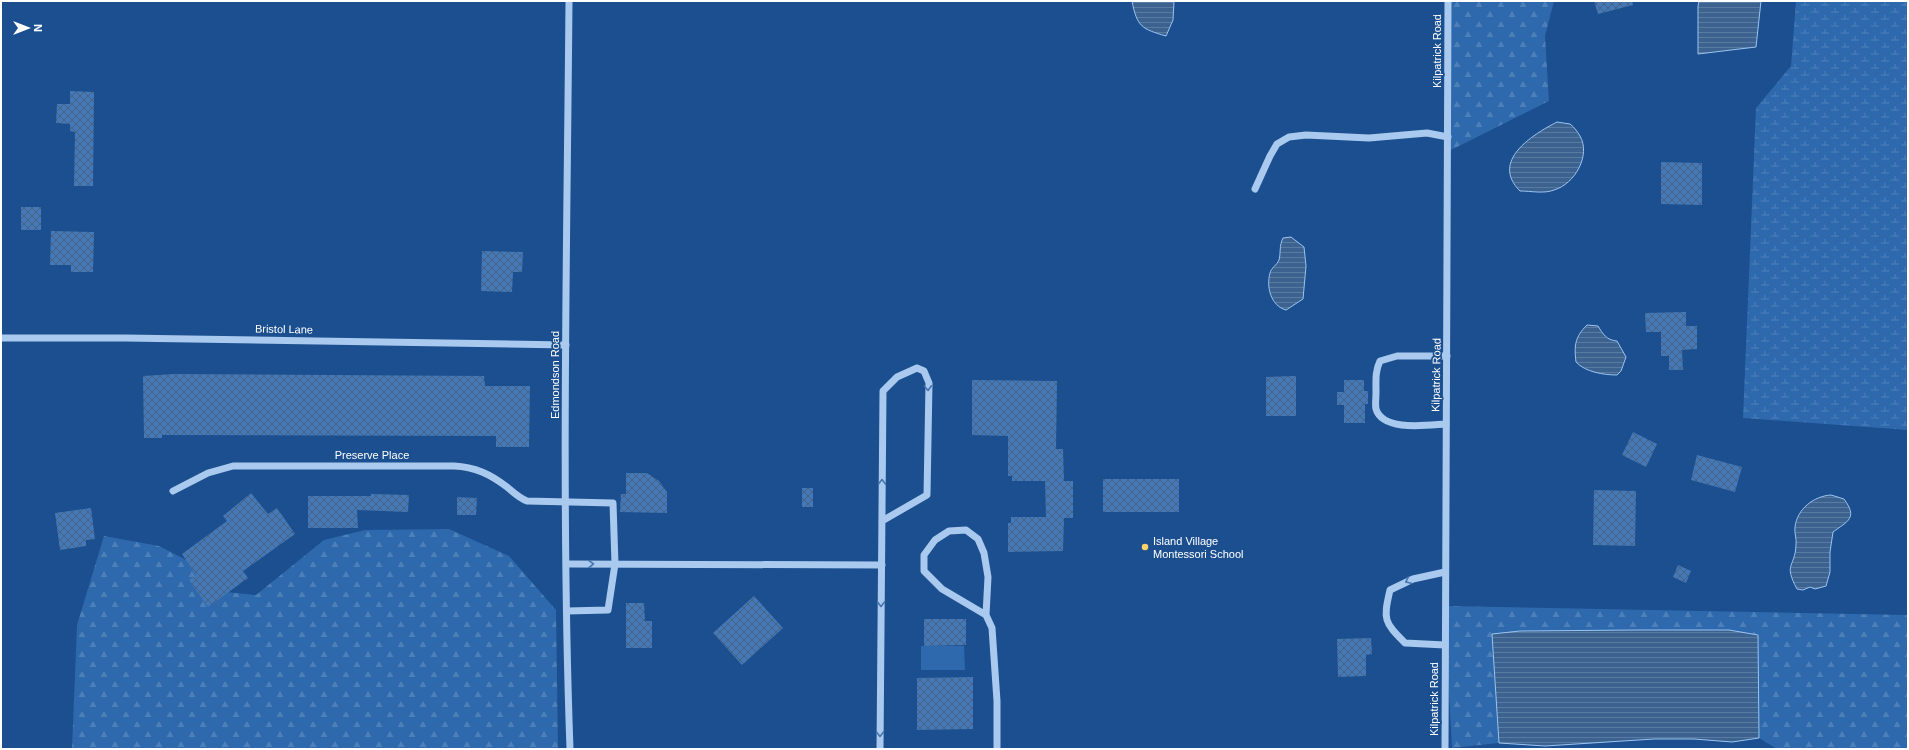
<svg xmlns="http://www.w3.org/2000/svg" width="1909" height="750" viewBox="0 0 1909 750" font-family="Arial,sans-serif">
<style>
.green{fill:#2e69ad}
.forest{fill:url(#forest-firs)}
.wetland{fill:url(#wetland-marsh)}
.water{fill:url(#water-rules);stroke:#9cc4f0}
.building{fill:url(#building-cross-hatch)}
.lines{fill:none;stroke-linecap:round;stroke-linejoin:round}
.minor{stroke:#a9c9ee;stroke-width:7}
.oneway{stroke:#4674ac}
.poi-dot{fill:#ffd166;stroke:#1b4f8f;stroke-width:1.5}
.labels{text-anchor:middle;stroke-width:3.5;stroke-linejoin:round;paint-order:stroke}
.street-label{font-size:11px;fill:#fff;stroke:#1b4f8f}
.poi-label{font-size:11px;fill:#fff;stroke:#1b4f8f;text-anchor:start}
</style>
<defs>
<pattern id="forest-firs" width="22" height="20" patternUnits="userSpaceOnUse"><rect width="22" height="20" fill="#2e69ad"/><path d="M5 1l3.5 6h-7zM16 11l3.5 6h-7z" fill="#4d80b9"/></pattern>
<pattern id="wetland-marsh" width="20" height="14" patternUnits="userSpaceOnUse"><rect width="20" height="14" fill="#2e69ad"/><path d="M1 5h8M5 5V1M11 12h8M15 12V8" fill="none" stroke="#4d80b9"/></pattern>
<pattern id="water-rules" width="6" height="5" patternUnits="userSpaceOnUse"><rect width="6" height="5" fill="#3c6290"/><path d="M0 2.5h6" fill="none" stroke="#597aa1"/></pattern>
<pattern id="building-cross-hatch" width="8" height="8" patternUnits="userSpaceOnUse"><rect width="8" height="8" fill="#4478b7"/><path d="M0 0l8 8M0 8l8-8" fill="none" stroke="#486282"/></pattern>
</defs>
<rect width="100%" height="100%" fill="#1b4f8f"/>
<polygon class="green" points="921,646 964,646 965,670 921,670"/>
<g class="forest">
<polygon points="1450,1 1554,1 1545,36 1549,101 1449,151"/>
<polygon points="449,529 509,556 556,610 558,749 72,749 77,625 104,536 159,546 192,563 226,592 256,595 324,540 365,530"/>
<polygon points="1444,606 1908,615 1908,749 1777,749 1759,738 1757,635 1492,634 1499,743 1452,748"/>
</g>
<polygon class="wetland" points="1796,1 1908,1 1908,430 1743,418 1756,108 1791,66"/>
<g class="water">
<path d="M1132,1H1174L1173,20L1166,36C1142,29 1137,27 1132,1Z"/>
<polygon points="1699,1 1761,1 1756,47 1698,54 1698,6"/>
<path d="M1557,122C1561,123 1566,123 1570,124C1574,127 1577,131 1580,136C1591,155 1575,184 1554,190C1544,194 1531,191 1520,191C1490,161 1532,135 1557,122Z"/>
<path d="M1291,237L1304,247L1306,266L1303,299L1286,310C1271,306 1266,287 1270,273C1271,268 1277,265 1279,260C1281,252 1279,246 1283,238Z"/>
<path d="M1587,325L1598,326C1603,334 1606,340 1617,341L1626,357L1621,371L1617,375C1604,375 1585,372 1576,362C1574,345 1575,337 1587,325Z"/>
<path d="M1831,495L1844,499C1858,518 1848,521 1833,532L1830,552V572L1826,586L1815,589L1810,587L1803,590L1797,589C1783,563 1795,568 1796,545C1797,539 1794,533 1795,527C1797,509 1814,496 1831,495Z"/>
<polygon points="1637,630 1729,630 1758,635 1759,738 1732,742 1694,739 1654,739 1545,746 1499,743 1492,634 1520,631"/>
</g>
<g class="building">
<polygon points="1594,1 1632,1 1633,5 1598,14"/>
<polygon points="70,91 94,92 93,186 74,186 75,132 70,131 70,124 56,123 57,104 70,104"/>
<polygon points="1661,162 1702,163 1702,205 1661,204"/>
<rect x="21" y="207" width="20" height="23"/>
<polygon points="51,231 94,232 93,272 71,272 71,265 50,265"/>
<polygon points="482,251 523,252 522,272 513,272 512,292 481,291"/>
<polygon points="1686,312 1686,326 1697,326 1697,349 1682,350 1683,370 1669,370 1669,356 1661,356 1661,332 1646,332 1645,313"/>
<polygon points="174,374 484,376 485,386 530,386 529,447 496,447 496,436 162,435 162,438 144,438 143,376"/>
<polygon points="1296,376 1296,416 1266,416 1266,377"/>
<polygon points="972,380 1057,381 1056,449 1063,449 1064,481 1073,481 1073,518 1064,518 1063,551 1008,552 1008,523 1011,523 1011,517 1046,517 1045,481 1012,481 1012,476 1008,476 1008,436 972,435"/>
<polygon points="1344,380 1364,380 1364,391 1368,391 1368,404 1365,404 1365,423 1344,423 1344,405 1337,405 1337,392 1344,392"/>
<polygon points="1633,432 1657,444 1646,467 1622,455"/>
<polygon points="1697,455 1742,467 1735,492 1691,480"/>
<polygon points="626,473 647,473 659,481 667,492 667,513 620,512 621,494 626,494"/>
<rect x="1103" y="479" width="76" height="33"/>
<rect x="802" y="488" width="11" height="19"/>
<polygon points="1594,490 1636,491 1635,546 1593,545"/>
<polygon points="251,493 268,514 277,508 295,534 243,571 248,578 208,607 189,580 196,575 182,554 227,521 223,516"/>
<polygon points="371,494 409,495 408,512 357,510 358,528 308,528 308,496 371,496"/>
<polygon points="457,497 477,498 476,515 457,515"/>
<polygon points="91,508 95,539 86,540 86,546 60,550 55,513"/>
<polygon points="1678,565 1691,571 1686,583 1673,577"/>
<polygon points="754,596 783,628 742,665 713,633"/>
<polygon points="626,603 644,603 645,621 652,621 652,648 626,648"/>
<polygon points="924,619 966,619 966,645 924,646"/>
<polygon points="1371,638 1372,654 1366,655 1366,676 1338,677 1337,639"/>
<polygon points="973,677 973,729 917,730 917,678"/>
</g>
<g class="lines">
<g class="minor">
<path d="M569,1C567,250 561,500 570,749"/>
<polyline points="1255,189 1270,156 1277,144 1289,137 1306,135 1369,138 1427,133 1448,137"/>
<polyline points="1,338 125,338 566,345"/>
<path d="M1446,424C1428,425 1383,432 1376,409C1375,404 1376,398 1376,393C1376,381 1375,371 1380,361L1397,356H1447"/>
<path d="M173,491L208,473L233,466H454C475,467 490,474 507,487C513,492 519,498 527,501L613,503L615,564L608,610L567,611"/>
<polyline points="567,564 882,565"/>
<polyline points="986,615 942,589 924,571 924,555 935,540 949,531 966,530 978,539 984,553 988,577 986,615 992,628 997,701 997,749"/>
<path d="M1445,645L1405,643C1384,622 1383,620 1390,590L1413,579L1445,572"/>
<polyline points="880,749 883,391 897,377 917,368 924,371 929,383 927,495 882,521"/>
<polyline points="1445,749 1448,1"/>
</g>
</g>
<defs><path id="oneway-chevron" d="M-2-3.5L2.5 0L-2 3.5" fill="none" stroke-width="1.6" stroke-linecap="round" stroke-linejoin="round"/></defs>
<g class="oneway">
<use href="#oneway-chevron" transform="translate(928 388) rotate(87)"/>
<use href="#oneway-chevron" transform="translate(882 482) rotate(-89)"/>
<use href="#oneway-chevron" transform="translate(591 564) rotate(-1)"/>
<use href="#oneway-chevron" transform="translate(1408 581) rotate(155)"/>
<use href="#oneway-chevron" transform="translate(881 604) rotate(90)"/>
<use href="#oneway-chevron" transform="translate(880 734) rotate(90)"/>
</g>
<circle class="poi-dot" cx="1145" cy="547" r="4"/>
<g class="labels">
<g class="street-label">
<text transform="translate(1437 51) rotate(-90)" y="4">Kilpatrick Road</text>
<text transform="translate(284 329) rotate(1)" y="4">Bristol Lane</text>
<text transform="translate(555 375) rotate(-90)" y="4">Edmondson Road</text>
<text transform="translate(1436 375) rotate(-89)" y="4">Kilpatrick Road</text>
<text x="372" y="459">Preserve Place</text>
<text transform="translate(1434 699) rotate(-90)" y="4">Kilpatrick Road</text>
</g>
<g class="poi-label">
<text x="1153" y="545">Island Village<tspan x="1153" dy="13">Montessori School</tspan></text>
</g>
</g>
<rect width="1909" height="750" fill="none" stroke="#ffffff" stroke-width="4"/>
<g transform="translate(28 28) rotate(90)" stroke="#1b4f8f" stroke-width="3" paint-order="stroke">
<path d="M0-3L7 15L0 10L-7 15Z" fill="#ffffff"/>
<text y="-6" font-size="11" font-weight="bold" text-anchor="middle" fill="#ffffff">N</text>
</g>
</svg>
